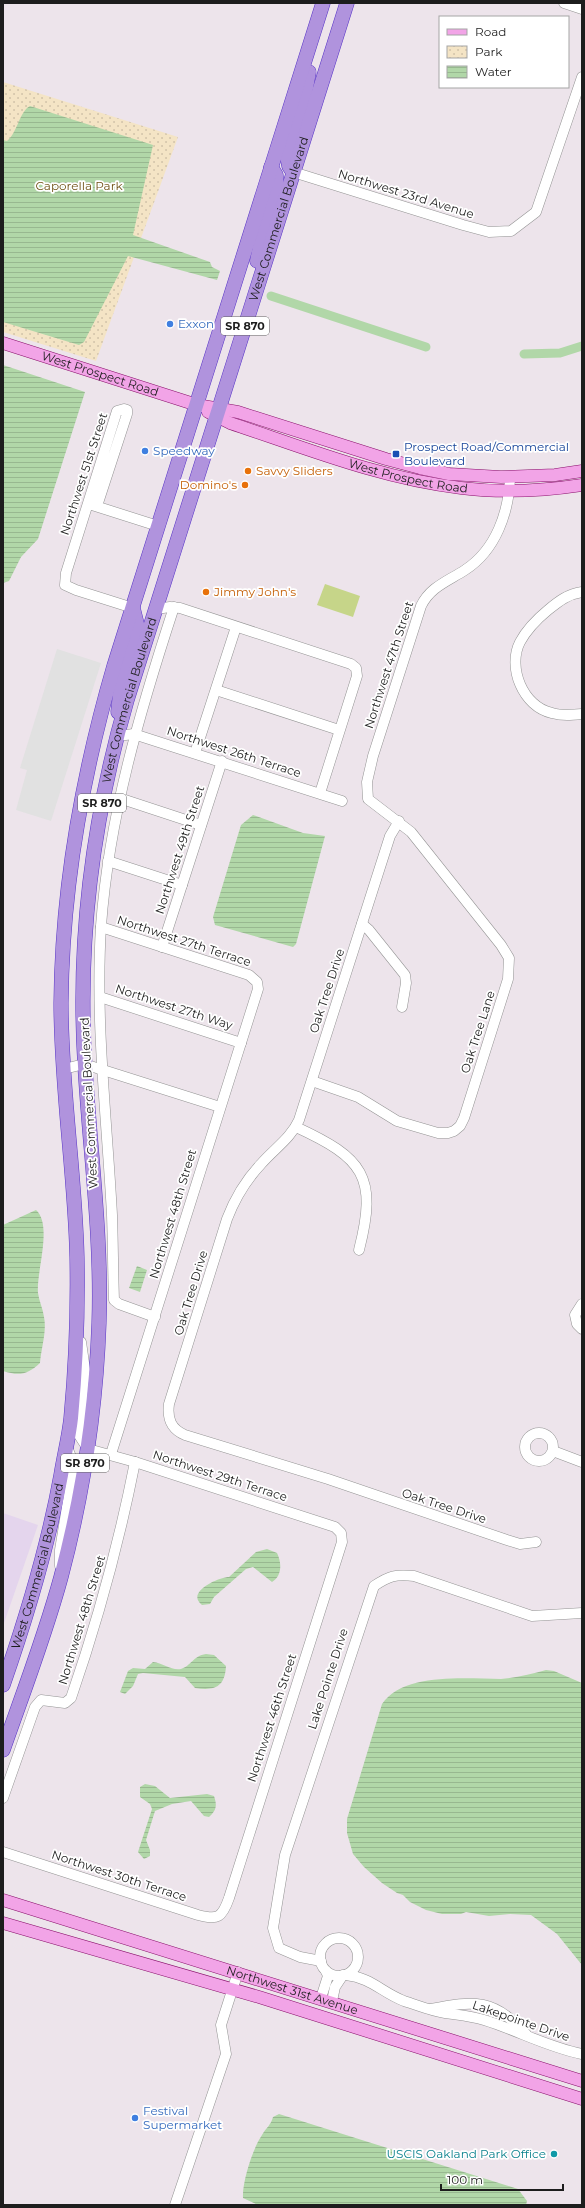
<svg xmlns="http://www.w3.org/2000/svg" width="585" height="2208" viewBox="0 0 585 2208" font-family="Montserrat,sans-serif">
<style>
.commercial{fill:#e4d5ed}
.park{fill:url(#park-dots)}
.pitch{fill:#c6d589}
.parking{fill:#e1e1e1}
.water{fill:url(#water-rules)}
.lines{fill:none;stroke-linecap:round;stroke-linejoin:round}
.canal{stroke:#b1d7a8;stroke-width:9}
.minor-casing{stroke:#949494;stroke-width:11}
.major-casing{stroke:#880f6a;stroke-width:13}
.highway-casing{stroke:#5835c7;stroke-width:15}
.minor{stroke:#fff;stroke-width:10}
.major{stroke:#f2a4e7;stroke-width:12}
.highway{stroke:#b093dd;stroke-width:14}
.shop-dot{fill:#3f7fe0;stroke:#fff;stroke-width:1.5}
.transit-dot{fill:#1a4fb4;stroke:#fff;stroke-width:1.5}
.food-dot{fill:#e8710a;stroke:#fff;stroke-width:1.5}
.culture-dot{fill:#0f9aa8;stroke:#fff;stroke-width:1.5}
.labels{text-anchor:middle;stroke-width:3.5;stroke-linejoin:round;paint-order:stroke}
.shield{fill:#fff;stroke:#616161;stroke-width:1}
.shield-label{font-size:11px;font-weight:bold;fill:#1d1d1d}
.park-label{font-size:12px;fill:#705216;stroke:#fff}
.street-label{font-size:12px;fill:#1d1d1d;stroke:#fff}
.shop-label{font-size:12px;fill:#366cbe;stroke:#fff;text-anchor:start}
.transit-label{font-size:12px;fill:#164399;stroke:#fff;text-anchor:start}
.food-label{font-size:12px;fill:#c56008;stroke:#fff;text-anchor:start}
.culture-label{font-size:12px;fill:#0d838f;stroke:#fff;text-anchor:end}
</style>
<defs>
<pattern id="park-dots" width="8" height="8" patternUnits="userSpaceOnUse"><rect width="8" height="8" fill="#f4e4c5"/><path d="M2 2h.1M6 6h.1" fill="none" stroke="#d1c3a9" stroke-width="1.8" stroke-linecap="round"/></pattern>
<pattern id="water-rules" width="6" height="5" patternUnits="userSpaceOnUse"><rect width="6" height="5" fill="#b1d7a8"/><path d="M0 2.5h6" fill="none" stroke="#98b890"/></pattern>
</defs>
<rect width="100%" height="100%" fill="#ede4eb"/>
<polygon class="commercial" points="3,1513 38,1525 3,1626"/>
<polygon class="park" points="3,82 178,137 96,361 3,332"/>
<polygon class="pitch" points="325,584 360,596 353,617 317,605"/>
<polygon class="parking" points="57,649 101,663 51,821 16,810 27,770 20,768"/>
<g class="water">
<path d="M30,106L153,145L133,235L210,262L212,267L220,271L217,280L128,256L84,342L79,345L3,322V140L7,141C18,132 19,112 30,106Z"/>
<polygon points="3,365 85,392 38,539 21,557 9,581 3,583"/>
<polygon points="253,815 303,833 325,836 296,944 293,947 215,925 213,917 241,825"/>
<path d="M36,1210C53,1225 36,1272 38,1293C39,1301 43,1309 44,1317C47,1331 41,1349 40,1363C27,1375 19,1376 3,1371V1225Z"/>
<polygon points="137,1266 147,1270 140,1292 129,1288"/>
<path d="M267,1549L277,1553C282,1563 282,1576 272,1582L253,1567L246,1569L214,1597L210,1604L202,1605C185,1592 219,1577 229,1577L256,1552Z"/>
<path d="M206,1654L214,1655L226,1666C225,1687 215,1691 195,1688L185,1677L143,1673L138,1674L133,1686L125,1694L120,1692L128,1671L133,1668L145,1669L153,1662C163,1663 172,1671 181,1669C191,1666 193,1656 206,1654Z"/>
<path d="M546,1670L554,1671L582,1683V1965L557,1934L531,1915L510,1914L489,1916L466,1912L461,1914H442L426,1910L410,1902L403,1895L397,1893L382,1883L364,1867L353,1854L347,1833V1819L382,1704C404,1672 466,1679 501,1679C515,1678 532,1674 546,1670Z"/>
<path d="M145,1784L155,1786L170,1798L207,1794L214,1796C217,1805 217,1810 209,1817L204,1816L191,1801L172,1804L155,1811L146,1840L150,1850V1856L144,1859L138,1852L152,1809L150,1804L140,1797V1787Z"/>
<path d="M279,2114L518,2189L527,2201L526,2205H258L243,2198C242,2182 253,2148 262,2135C266,2128 271,2125 273,2117Z"/>
</g>
<g class="lines">
<g class="canal">
<polyline points="271,296 426,347"/>
<polyline points="524,354 560,353 582,346"/>
</g>
<defs>
<g id="minor">
<polyline points="564,3 582,9"/>
<polyline points="293,172 463,225 489,232 511,231 536,212 582,77"/>
<polyline points="92,505 158,526"/>
<polyline points="97,506 127,414 127,410 124,409 117,411 66,573 65,585 76,590 133,608"/>
<path d="M582,592C568,594 559,601 548,610C537,619 527,629 520,642C507,667 523,707 552,713C562,716 572,715 582,714"/>
<polyline points="156,609 170,607 180,608 351,664 356,668 357,676 320,793"/>
<polyline points="216,690 339,730"/>
<polyline points="117,736 134,734 143,737 342,801"/>
<polyline points="195,753 236,627"/>
<polyline points="119,798 201,825"/>
<path d="M399,821L390,836L299,1120C291,1138 274,1149 261,1164C246,1180 235,1198 227,1219L169,1404C167,1419 171,1429 185,1435L328,1479L507,1540L520,1544L536,1542"/>
<polyline points="108,861 182,885"/>
<polyline points="362,924 369,930 405,975 406,983 402,1007"/>
<polyline points="101,927 249,975 257,982 258,989 111,1454"/>
<polyline points="162,947 222,761"/>
<polyline points="100,997 241,1043"/>
<polyline points="64,1069 84,1064 220,1107"/>
<path d="M312,1081L358,1097L397,1121L438,1133H448L454,1131L460,1126L464,1118L508,979L509,958L501,945L411,832L368,799L367,782L373,756L421,606C430,587 448,581 465,570C496,550 509,512 510,477"/>
<path d="M296,1127C363,1158 378,1176 359,1250"/>
<polyline points="582,1304 575,1315 577,1324 582,1329"/>
<path d="M155,1317L119,1304L114,1300C113,1272 113,1243 112,1215C107,1119 95,1023 101,926C109,816 140,711 174,607"/>
<circle cx="539" cy="1447" r="14"/>
<polyline points="553,1451 582,1462"/>
<polyline points="60,1566 60,1550 74,1464 66,1445"/>
<path d="M3,1798L35,1707L41,1700L65,1703L71,1698C98,1620 119,1543 135,1462"/>
<path d="M3,1852L198,1915C218,1920 222,1918 229,1898L342,1542L341,1533L335,1527L135,1462L88,1449L79,1435L85,1370L81,1342"/>
<circle cx="339" cy="1957" r="19"/>
<path d="M321,1961L300,1957L279,1948L273,1928L285,1855L374,1586C389,1576 395,1574 414,1576L532,1616L582,1613"/>
<path d="M346,1975C372,1978 381,1992 404,2001C417,2005 431,2011 445,2013C458,2015 471,2016 484,2020C517,2030 547,2047 582,2054"/>
<polyline points="321,1998 328,1976 326,1971"/>
<polyline points="332,2001 335,1987 343,1975"/>
<path d="M431,2009C474,2000 495,1999 526,2034"/>
<polyline points="175,2205 226,2054 221,2025 238,1972"/>
</g>
<g id="major">
<path id="s1" d="M3,343L197,405L238,412L386,459L420,468L449,474L501,477L555,475L582,471"/>
<path id="s2" d="M208,412L230,423C305,448 382,479 461,488C501,493 542,491 582,485"/>
<path id="s3" d="M3,1900L582,2081"/>
<polyline points="3,1923 259,1997 582,2099"/>
</g>
<g id="highway">
<polyline points="293,172 289,166 287,156 303,104 309,72"/>
<polyline points="257,261 263,233 277,188 276,175 271,167"/>
<polyline points="118,712 121,685 138,628 133,608"/>
<path id="s4" d="M3,1685C27,1616 48,1547 61,1475C64,1456 69,1437 71,1418C76,1365 78,1311 77,1257C75,1173 61,1088 61,1003C62,888 82,776 114,666L323,3"/>
<path id="s5" d="M3,1750C23,1693 45,1636 61,1577C83,1494 96,1409 99,1323C102,1237 90,1152 85,1066C77,943 93,818 127,700L347,3"/>
</g>
</defs>
<use href="#minor" class="minor-casing"/>
<use href="#major" class="major-casing"/>
<use href="#highway" class="highway-casing"/>
<use href="#minor" class="minor"/>
<use href="#major" class="major"/>
<use href="#highway" class="highway"/>
</g>
<g class="shop-dot">
<circle cx="170" cy="324" r="4"/>
<circle cx="145" cy="451" r="4"/>
<circle cx="135" cy="2118" r="4"/>
</g>
<rect class="transit-dot" x="392" y="450" width="8" height="8" rx="2"/>
<g class="food-dot">
<circle cx="248" cy="471" r="4"/>
<circle cx="245" cy="485" r="4"/>
<circle cx="206" cy="592" r="4"/>
</g>
<circle class="culture-dot" cx="554" cy="2154" r="4"/>
<g class="labels">
<g class="shield">
<rect x="221" y="317" width="48" height="18" rx="3"/>
<rect x="78" y="794" width="48" height="18" rx="3"/>
<rect x="61" y="1454" width="48" height="18" rx="3"/>
</g>
<g class="shield-label">
<text x="245" y="330">SR 870</text>
<text x="102" y="807">SR 870</text>
<text x="85" y="1467">SR 870</text>
</g>
<g class="park-label">
<text x="79" y="190">Caporella Park</text>
</g>
<g class="street-label">
<text transform="translate(406 194) rotate(17)" y="4">Northwest 23rd Avenue</text>
<text dy="4" stroke="none"><textPath href="#s5" startOffset="1572">West Commercial Boulevard</textPath></text>
<text dy="4" stroke="none"><textPath href="#s1" startOffset="102">West Prospect Road</textPath></text>
<text transform="translate(84 474) rotate(-72)" y="4">Northwest 51st Street</text>
<text dy="4" stroke="none"><textPath href="#s2" startOffset="211">West Prospect Road</textPath></text>
<text transform="translate(389 665) rotate(-72)" y="4">Northwest 47th Street</text>
<text dy="4" stroke="none"><textPath href="#s5" startOffset="1068">West Commercial Boulevard</textPath></text>
<text transform="translate(234 752) rotate(18)" y="4">Northwest 26th Terrace</text>
<text transform="translate(180 850) rotate(-72)" y="4">Northwest 49th Street</text>
<text transform="translate(184 941) rotate(18)" y="4">Northwest 27th Terrace</text>
<text transform="translate(327 991) rotate(-72)" y="4">Oak Tree Drive</text>
<text transform="translate(174 1007) rotate(18)" y="4">Northwest 27th Way</text>
<text transform="translate(478 1032) rotate(-72)" y="4">Oak Tree Lane</text>
<text transform="translate(89 1103) rotate(-93)" y="4">West Commercial Boulevard</text>
<text transform="translate(173 1214) rotate(-73)" y="4">Northwest 48th Street</text>
<text transform="translate(191 1293) rotate(-73)" y="4">Oak Tree Drive</text>
<text transform="translate(220 1476) rotate(18)" y="4">Northwest 29th Terrace</text>
<text transform="translate(444 1506) rotate(18)" y="4">Oak Tree Drive</text>
<text dy="4" stroke="none"><textPath href="#s4" startOffset="124">West Commercial Boulevard</textPath></text>
<text transform="translate(82 1620) rotate(-73)" y="4">Northwest 48th Street</text>
<text transform="translate(328 1679) rotate(-72)" y="4">Lake Pointe Drive</text>
<text transform="translate(272 1718) rotate(-72)" y="4">Northwest 46th Street</text>
<text transform="translate(119 1876) rotate(18)" y="4">Northwest 30th Terrace</text>
<text dy="4" stroke="none"><textPath href="#s3" startOffset="303">Northwest 31st Avenue</textPath></text>
<text transform="translate(521 2021) rotate(19)" y="4">Lakepointe Drive</text>
</g>
<g class="shop-label">
<text x="178" y="328">Exxon</text>
<text x="153" y="455">Speedway</text>
<text x="143" y="2115">Festival<tspan x="143" dy="14">Supermarket</tspan></text>
</g>
<g class="transit-label">
<text x="404" y="451">Prospect Road/Commercial<tspan x="404" dy="14">Boulevard</tspan></text>
</g>
<g class="food-label">
<text x="256" y="475">Savvy Sliders</text>
<text x="237" y="489" text-anchor="end">Domino's</text>
<text x="214" y="596">Jimmy John's</text>
</g>
<g class="culture-label">
<text x="546" y="2158">USCIS Oakland Park Office</text>
</g>
</g>
<rect width="585" height="2208" fill="none" stroke="#1d1d1d" stroke-width="8"/>
<rect x="439" y="16" width="130" height="72" fill="#ffffff" stroke="#a5a5a5"/>
<rect x="447" y="29" width="20" height="6" fill="#f2a4e7" stroke="#a5a5a5"/>
<text x="475" y="36" font-size="12" fill="#1d1d1d">Road</text>
<rect x="447" y="46" width="20" height="12" fill="url(#park-dots)" stroke="#a5a5a5"/>
<text x="475" y="56" font-size="12" fill="#1d1d1d">Park</text>
<rect x="447" y="66" width="20" height="12" fill="url(#water-rules)" stroke="#a5a5a5"/>
<text x="475" y="76" font-size="12" fill="#1d1d1d">Water</text>
<path d="M441 2184v6h122v-6" fill="none" stroke="#1d1d1d" stroke-width="2"/>
<text x="447" y="2184" font-size="12" fill="#1d1d1d" stroke="#ffffff" stroke-width="3" paint-order="stroke">100 m</text>
</svg>
